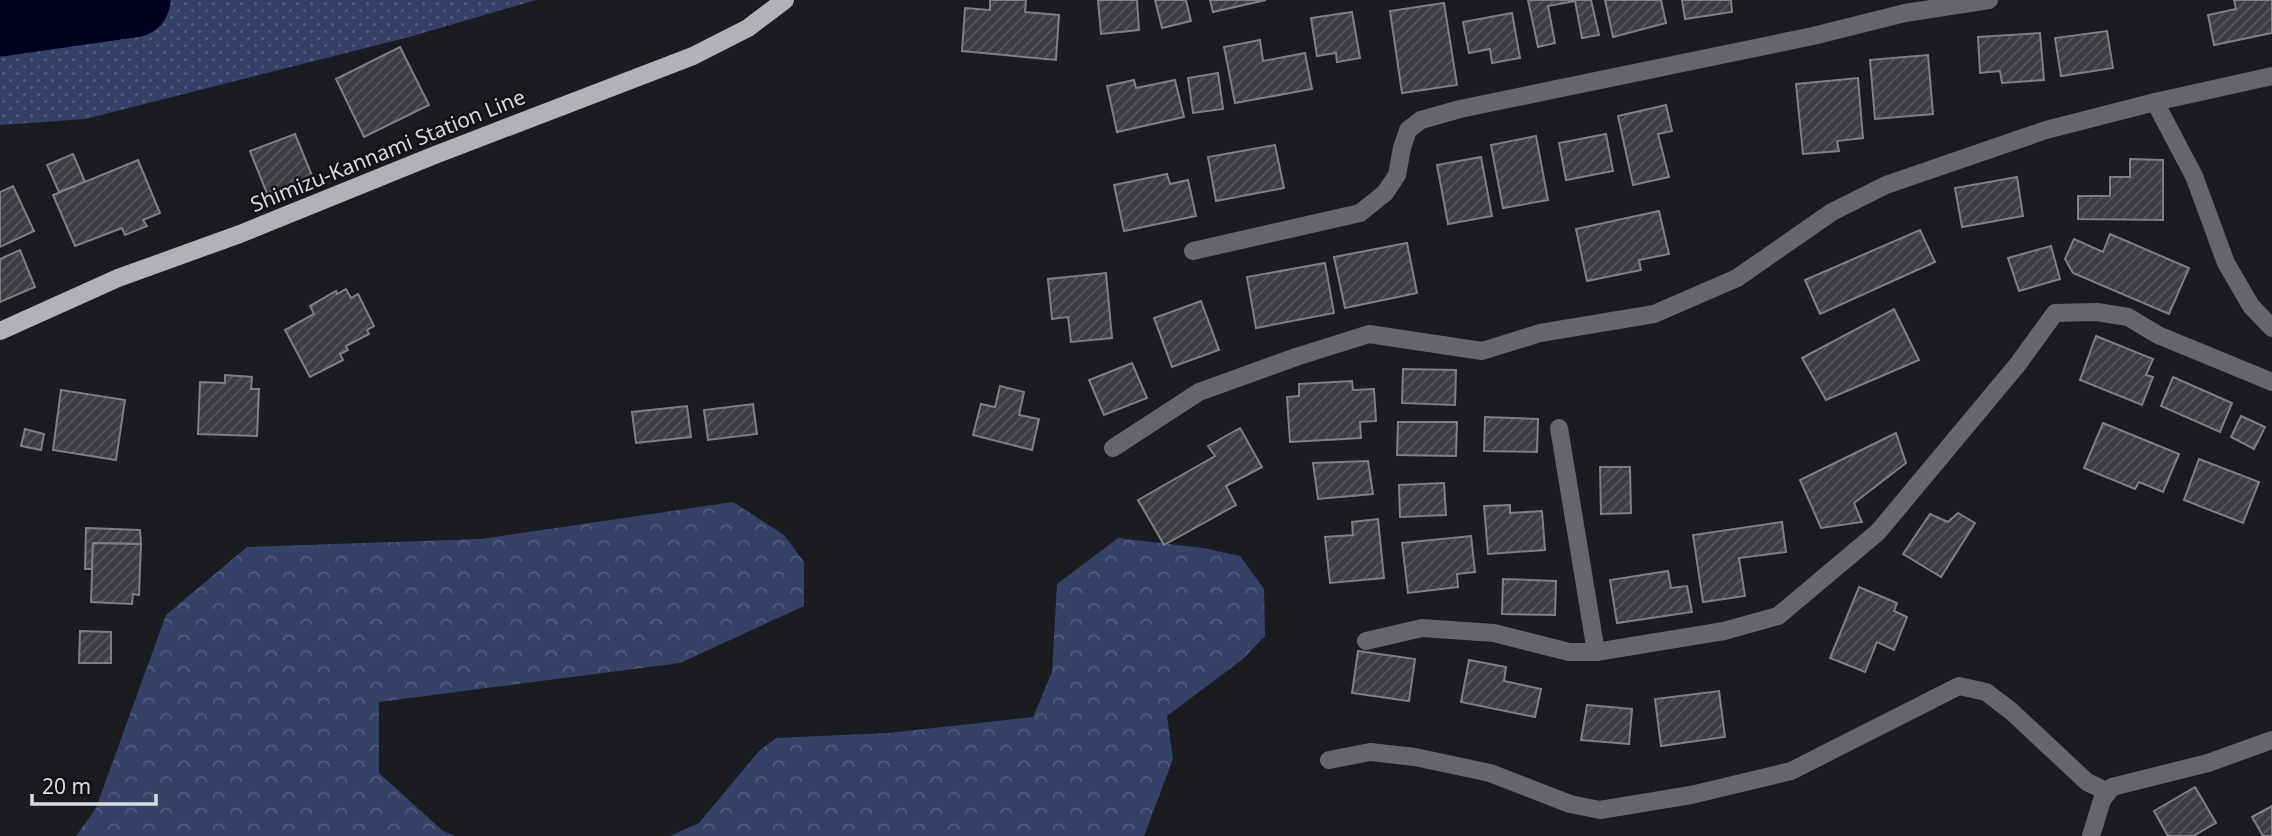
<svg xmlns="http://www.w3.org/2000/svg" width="2272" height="836" viewBox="0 0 2272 836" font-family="'Noto Sans',sans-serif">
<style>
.grass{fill:url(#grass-dots)}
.forest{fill:url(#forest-crowns)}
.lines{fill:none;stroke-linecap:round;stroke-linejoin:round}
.river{stroke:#010120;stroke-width:75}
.building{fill:url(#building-hatch);stroke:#7d7f85;stroke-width:2}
.minor{stroke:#656669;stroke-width:18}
.major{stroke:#b0b2b7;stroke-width:18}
.labels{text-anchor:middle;stroke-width:5;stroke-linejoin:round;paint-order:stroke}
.street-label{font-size:21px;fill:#dadbde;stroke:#111317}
</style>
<defs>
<pattern id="grass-dots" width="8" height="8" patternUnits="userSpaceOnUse" patternTransform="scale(1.75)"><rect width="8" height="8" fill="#354267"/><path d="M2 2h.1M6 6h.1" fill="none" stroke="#525d7c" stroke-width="1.8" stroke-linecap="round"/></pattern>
<pattern id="forest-crowns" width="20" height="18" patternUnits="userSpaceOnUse" patternTransform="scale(1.75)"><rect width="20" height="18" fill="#354267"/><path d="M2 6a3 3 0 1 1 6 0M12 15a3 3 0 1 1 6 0" fill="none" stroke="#525d7c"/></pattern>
<pattern id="building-hatch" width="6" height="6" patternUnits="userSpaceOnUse" patternTransform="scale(1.75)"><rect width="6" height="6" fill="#3c3e43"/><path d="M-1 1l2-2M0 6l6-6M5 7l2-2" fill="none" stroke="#58595e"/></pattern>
</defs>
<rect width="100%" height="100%" fill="#1a1c21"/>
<polygon class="grass" points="0,0 536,0 409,37 85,119 0,125"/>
<g class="forest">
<polygon points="733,502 784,535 804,562 804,606 680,663 379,702 379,773 443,831 455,836 76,836 96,808 166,615 247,547 481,539"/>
<polygon points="1118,538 1203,548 1240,556 1264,589 1265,636 1243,659 1167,716 1173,759 1144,836 670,836 699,823 759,751 776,738 888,733 1033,717 1052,672 1057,584"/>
</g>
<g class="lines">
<polyline class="river" points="0,19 133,0"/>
</g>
<g class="building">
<polygon points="990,0 1026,0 1025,12 1059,15 1056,60 962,51 965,8 990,10"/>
<polygon points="1098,0 1137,0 1139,30 1101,34"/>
<polygon points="1155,0 1186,0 1191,21 1162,28"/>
<polygon points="1210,0 1266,0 1213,12"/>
<polygon points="1528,0 1591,0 1599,35 1582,38 1575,1 1548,6 1555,43 1538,47"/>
<polygon points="1605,0 1661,0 1666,23 1613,37"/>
<polygon points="1682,0 1731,0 1732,12 1685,19"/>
<polygon points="2234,0 2272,0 2272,33 2214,45 2208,15 2236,9"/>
<polygon points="1444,3 1457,85 1402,93 1390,11"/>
<polygon points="1352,12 1360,58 1337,62 1336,53 1317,56 1311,18"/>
<polygon points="1512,13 1520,58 1492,63 1490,49 1469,53 1463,22"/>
<polygon points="2107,31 2113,68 2061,76 2055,38"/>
<polygon points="2040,33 2044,80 2002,83 2000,71 1980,73 1978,37"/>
<polygon points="1260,40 1263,61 1305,53 1312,89 1235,103 1224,47"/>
<polygon points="400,47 429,105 364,137 336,79"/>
<polygon points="1928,55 1933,114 1875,119 1870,60"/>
<polygon points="1218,73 1223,109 1193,113 1188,78"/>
<polygon points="1858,78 1863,138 1837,141 1839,151 1803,154 1796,84"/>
<polygon points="1134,80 1136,88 1175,80 1184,117 1117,132 1107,86"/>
<polygon points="1666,105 1672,131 1658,134 1669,177 1633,185 1618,116"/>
<polygon points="295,134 313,178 268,196 250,151"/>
<polygon points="1606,134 1613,171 1566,180 1559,143"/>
<polygon points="1536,136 1548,200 1503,208 1491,145"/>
<polygon points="1275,145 1284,188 1216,201 1208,157"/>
<polygon points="73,154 85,182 59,192 47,165"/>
<polygon points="1481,157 1492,216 1448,224 1437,165"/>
<polygon points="2130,159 2163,160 2163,220 2078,219 2078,196 2110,196 2110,177 2130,177"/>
<polygon points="138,160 160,213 143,220 147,226 125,235 122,228 75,246 53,195"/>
<polygon points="1167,174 1170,184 1188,180 1196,216 1124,231 1114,185"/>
<polygon points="2017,177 2023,216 1962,227 1955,188"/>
<polygon points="13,186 34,231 0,247 0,192"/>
<polygon points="1659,211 1669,254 1639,260 1641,270 1587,281 1576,229"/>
<polygon points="1920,230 1935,262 1820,314 1805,280"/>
<polygon points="2110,234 2189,268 2169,314 2073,273 2065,259 2074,239 2103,252"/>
<polygon points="1407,243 1417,293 1345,308 1334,257"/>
<polygon points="2051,246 2060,279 2019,291 2008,258"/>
<polygon points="20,250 35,287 0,302 0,259"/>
<polygon points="1325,263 1334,313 1256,328 1247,277"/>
<polygon points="1106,273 1112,338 1071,342 1068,317 1052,319 1048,279"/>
<polygon points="346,289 351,298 358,294 374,326 367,330 369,334 346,346 348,350 340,354 343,360 310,377 285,330 314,314 310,306 336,291 337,294"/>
<polygon points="1201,301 1219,350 1172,367 1154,318"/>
<polygon points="1894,309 1919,360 1826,400 1802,358"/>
<polygon points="2096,336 2153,359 2146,375 2153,377 2142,405 2080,380"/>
<polygon points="1132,363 1147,398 1104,415 1089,380"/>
<polygon points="1403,369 1456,370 1455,405 1402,403"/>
<polygon points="225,375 252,377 251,389 259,389 257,436 198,434 200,382 225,383"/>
<polygon points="2173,377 2232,403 2220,432 2161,406"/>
<polygon points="1352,381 1353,390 1374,389 1376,421 1360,422 1361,438 1290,442 1287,397 1299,396 1299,384"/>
<polygon points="1000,386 1024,392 1019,415 1039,419 1032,450 973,435 981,404 995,407"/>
<polygon points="61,390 125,400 116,460 53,450"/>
<polygon points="753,404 757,434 708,440 704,410"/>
<polygon points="687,406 691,437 636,443 632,412"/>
<polygon points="2241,416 2265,427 2254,449 2231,437"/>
<polygon points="1485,417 1538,419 1537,452 1484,451"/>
<polygon points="1398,422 1457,422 1456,456 1397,455"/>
<polygon points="2103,423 2179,454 2163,492 2139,482 2135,489 2084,468"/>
<polygon points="1240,428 1262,467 1226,486 1236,505 1164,545 1138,500 1215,456 1208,446"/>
<polygon points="25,429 44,434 41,450 21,446"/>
<polygon points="1896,433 1906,463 1854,503 1862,522 1821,528 1800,480"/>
<polygon points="2199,459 2259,482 2243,523 2184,500"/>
<polygon points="1368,461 1373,494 1318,499 1313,463"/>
<polygon points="1600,467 1630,467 1631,513 1601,514"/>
<polygon points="1444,483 1446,515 1400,517 1399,485"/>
<polygon points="1510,505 1510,513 1542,511 1545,550 1488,554 1484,506"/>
<polygon points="1958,513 1975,523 1941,577 1903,554 1930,514 1948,522"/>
<polygon points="1378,519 1384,578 1330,583 1325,537 1353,535 1352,522"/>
<polygon points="1782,522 1786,552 1739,558 1745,596 1703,602 1693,535"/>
<polygon points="86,528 140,530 141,544 93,543 92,569 85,569"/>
<polygon points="1471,536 1475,572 1457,574 1458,587 1408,593 1402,543"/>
<polygon points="93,543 141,544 139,595 133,594 132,604 91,602"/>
<polygon points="1668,571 1671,588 1687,586 1692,612 1617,623 1610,580"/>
<polygon points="1503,579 1556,581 1555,615 1502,614"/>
<polygon points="1859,587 1897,603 1894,611 1907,617 1894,650 1877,642 1865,672 1830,658"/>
<polygon points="80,631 111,632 111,663 79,663"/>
<polygon points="1358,651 1415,659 1409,701 1352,693"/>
<polygon points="1469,660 1506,667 1504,681 1541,689 1535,717 1461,702"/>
<polygon points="1719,691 1725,737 1661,746 1655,699"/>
<polygon points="1587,705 1632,709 1629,744 1581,740"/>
<polygon points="2195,787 2216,823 2193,836 2168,836 2154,811"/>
<polygon points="2272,806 2272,836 2263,836 2252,817"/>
</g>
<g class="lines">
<g class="minor">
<polyline points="2155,102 2194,176 2226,263 2251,306 2272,328"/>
<polyline points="1193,251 1360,213 1385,193 1397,175 1402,148 1408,130 1421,120 1460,109 1813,36 1905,13 1989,0"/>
<polyline points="1559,428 1596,652"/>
<polyline points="1113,448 1199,392 1296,357 1369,334 1482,351 1540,333 1654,314 1737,278 1832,212 1886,185 2046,130 2155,102 2272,76"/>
<polyline points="1366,641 1422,628 1494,633 1569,652 1596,652 1724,631 1778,616 1878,532 2018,364 2055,313 2097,312 2128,317 2158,335 2272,382"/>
<polyline points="1329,760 1370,752 1415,757 1490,773 1570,804 1600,810 1691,795 1791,771 1959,686 1986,692 2011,711 2087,782 2108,792"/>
<polyline points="2091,836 2102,800 2112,787 2208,763 2272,740"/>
</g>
<polyline class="major" points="0,331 118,278 240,234 435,155 693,56 748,28 785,0"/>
</g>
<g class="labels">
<g class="street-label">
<text transform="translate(388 151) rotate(-22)" y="7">Shimizu-Kannami Station Line</text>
</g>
</g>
<path d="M32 794v10h124v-10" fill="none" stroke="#dadbde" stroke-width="3.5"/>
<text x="42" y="794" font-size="21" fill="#dadbde" stroke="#111317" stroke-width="5" paint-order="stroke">20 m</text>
</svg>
